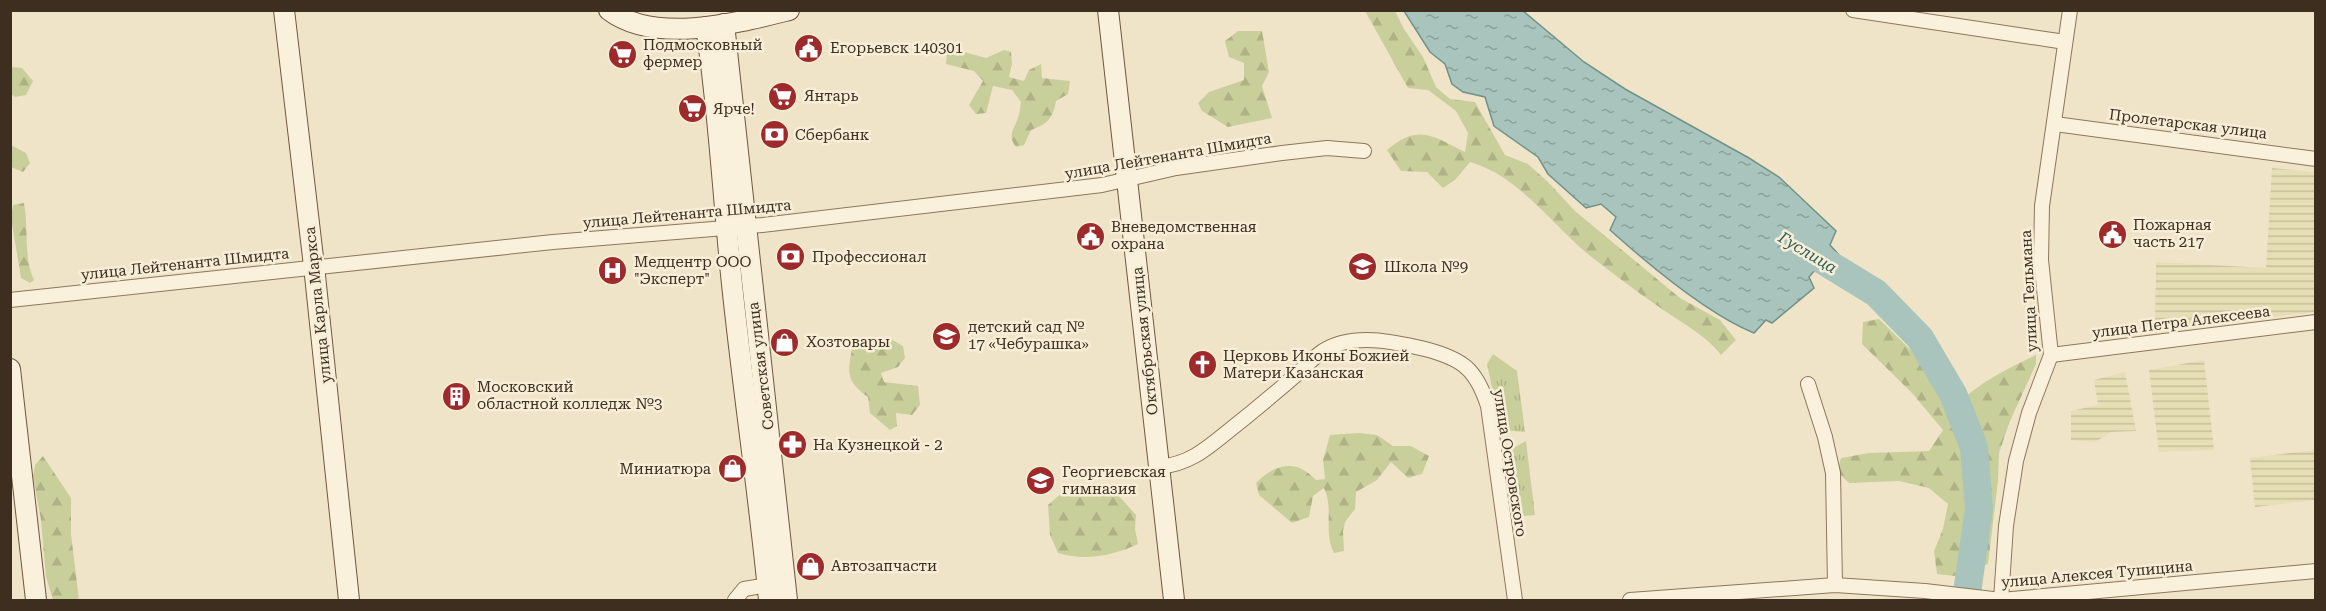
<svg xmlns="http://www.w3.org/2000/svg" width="2326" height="611" viewBox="0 0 2326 611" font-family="'Roboto Serif',serif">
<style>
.farmland{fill:url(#farmland-rules)}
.grass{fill:url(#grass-tufts)}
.forest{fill:url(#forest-firs)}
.water{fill:url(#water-ripples);stroke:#6f938a;stroke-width:1.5}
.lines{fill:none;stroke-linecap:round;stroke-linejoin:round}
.river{stroke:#a9c4bc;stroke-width:28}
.street-casing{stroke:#8d765c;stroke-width:16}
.secondary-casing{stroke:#6f573f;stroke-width:22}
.street{stroke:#faf1dc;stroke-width:14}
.secondary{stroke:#faf1dc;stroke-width:20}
.labels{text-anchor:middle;stroke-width:5;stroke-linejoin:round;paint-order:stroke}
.poi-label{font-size:15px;fill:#3d2e20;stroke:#f7eed8;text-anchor:start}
.street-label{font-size:15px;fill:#3d2e20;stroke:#f7eed8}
.water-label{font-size:16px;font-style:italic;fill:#2f5d5a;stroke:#f7eed8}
</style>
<defs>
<pattern id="farmland-rules" width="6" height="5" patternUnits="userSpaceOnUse" patternTransform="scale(1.5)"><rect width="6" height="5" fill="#e6deb5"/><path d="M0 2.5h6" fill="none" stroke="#c6bf9b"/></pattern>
<pattern id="grass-tufts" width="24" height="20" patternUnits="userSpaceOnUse" patternTransform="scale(1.5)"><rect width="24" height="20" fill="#c9cf9b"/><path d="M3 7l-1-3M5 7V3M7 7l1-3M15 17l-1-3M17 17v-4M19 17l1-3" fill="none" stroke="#aeb285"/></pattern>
<pattern id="forest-firs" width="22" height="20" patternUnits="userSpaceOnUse" patternTransform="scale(1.5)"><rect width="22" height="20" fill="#c9cf9b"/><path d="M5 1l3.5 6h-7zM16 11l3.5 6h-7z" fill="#aeb285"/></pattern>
<pattern id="water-ripples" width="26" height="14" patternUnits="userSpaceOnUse" patternTransform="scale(1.5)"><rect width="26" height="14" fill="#a9c4bc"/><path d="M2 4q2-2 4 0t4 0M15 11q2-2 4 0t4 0" fill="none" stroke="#8ba098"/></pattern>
</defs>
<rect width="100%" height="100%" fill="#f0e4c8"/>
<g class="farmland">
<polygon points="2272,168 2315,172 2315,312 2155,331 2156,262 2266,268"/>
<polygon points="2204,360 2214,450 2159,452 2149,370"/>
<polygon points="2125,372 2136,431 2111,432 2095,442 2071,440 2071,411 2098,405 2094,380"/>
<polygon points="2315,450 2315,500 2255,507 2250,458"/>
</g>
<g class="grass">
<polygon points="1493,354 1517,371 1525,432 1501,430 1487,364"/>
<polygon points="1526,441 1535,515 1523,516 1504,453"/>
</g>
<g class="forest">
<path d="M1365,11H1395L1404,29L1423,57L1436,87L1450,99L1475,102L1505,155L1528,164L1549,183L1575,211L1680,298L1720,320L1736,340L1721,355C1706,335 1680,322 1659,307C1636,291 1612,273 1589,255C1551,224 1519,176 1470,162L1455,180L1443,188L1427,172L1401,171L1387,150C1418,123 1433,136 1465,152L1468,133L1456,111L1428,90L1408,88Z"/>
<polygon points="1238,31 1262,31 1269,72 1262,86 1272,118 1228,127 1202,111 1198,103 1209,92 1244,80 1244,63 1229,57 1225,41"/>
<path d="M953,49L986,58L1004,50L1011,52L1012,64L1009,77L1024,81L1029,70L1041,64L1042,78L1070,81L1068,94L1056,101C1053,119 1047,124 1031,130L1024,145L1016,147C1007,135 1014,130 1018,118C1020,113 1020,107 1021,102L1012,90L993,86L986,113L976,114L969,105L983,81L974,71L946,64L947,54Z"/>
<polygon points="13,67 22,68 33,81 26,95 15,97 11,94 11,69"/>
<polygon points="11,145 26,153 30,163 23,172 11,167"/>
<path d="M24,203C29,229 23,256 34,280L30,283L21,278L11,218L13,205Z"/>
<path d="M1879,319L1922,361L1952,410C1977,383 2003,371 2036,355V364L2010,421L1999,453L1998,481L1988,564L1955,576L1937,574L1934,551L1943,529L1948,504L1929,488L1899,481L1849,483L1837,472L1841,458L1869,453L1929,451L1943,430L1912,393L1862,344L1863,322Z"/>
<path d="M872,337L889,338L903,346L905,358L898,367L881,373L884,382L918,386L920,405L912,415L896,413L897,426L890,430L870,413L868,397C844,380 848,371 853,344Z"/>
<path d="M1359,433L1377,435L1393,446H1411L1429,456L1422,474L1408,478L1391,462L1377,480L1356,492L1355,509L1345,522L1343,531L1344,551L1334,553C1323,531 1334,509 1324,488L1313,496L1309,517L1292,523L1259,495L1256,483C1275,464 1296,458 1316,480L1325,479L1323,460L1330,435Z"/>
<polygon points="43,456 71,498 71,534 79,600 53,600 46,577 41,520 33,477 35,465"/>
<path d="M1065,490L1094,491L1118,495L1136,515L1135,529L1138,544C1113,556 1084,561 1058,553L1050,535L1048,505Z"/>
</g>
<path class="water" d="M1404,11H1523L1584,62L1625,89L1749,158L1779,177L1836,231L1830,245L1840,256L1826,275L1815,270L1809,277L1814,288L1772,323L1766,320L1754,333C1707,314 1648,264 1610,230L1616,217L1601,204L1586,208L1548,174L1538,157L1494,126L1485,97L1463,92L1452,84L1445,64L1430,52Z"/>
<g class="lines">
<polyline class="river" points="1801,247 1876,293 1920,338 1953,394 1974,447 1979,508 1966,600"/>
<defs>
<g id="street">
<polyline points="1853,10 2065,42"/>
<polyline points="2055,124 2316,159"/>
<polyline points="10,300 553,242 762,225 1102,185 1176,168 1282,153 1327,148 1364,151"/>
<polyline points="2051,355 2316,322"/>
<polyline points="1808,384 1825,437 1833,473 1835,585"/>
<path d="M1159,467C1188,464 1204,451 1226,433C1250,414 1273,395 1296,375C1305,367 1314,357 1323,351C1353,332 1395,342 1425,349C1463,359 1476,369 1488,406L1515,600"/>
<polyline points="735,600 744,589 768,585"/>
<polyline points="1630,600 1835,585 1925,591 2001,600 2316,571"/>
<polyline points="2001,600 2006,526 2016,461 2029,413 2051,355 2041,260 2042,206 2070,10"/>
</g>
<g id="secondary">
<polyline points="284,10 314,266 349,600"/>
<path d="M609,10C655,45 737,23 789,10"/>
<polyline points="1108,10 1174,600"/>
<polyline points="724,24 787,600"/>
<path d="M706,27C719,112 723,198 732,284C743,390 759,495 769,600"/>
<polyline points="10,369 36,600"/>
</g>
</defs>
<use href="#street" class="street-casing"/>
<use href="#secondary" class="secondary-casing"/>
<use href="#street" class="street"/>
<use href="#secondary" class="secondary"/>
</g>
<defs>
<symbol id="civic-disc" viewBox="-11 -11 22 22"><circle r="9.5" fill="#9e2a2b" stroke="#f7eed8"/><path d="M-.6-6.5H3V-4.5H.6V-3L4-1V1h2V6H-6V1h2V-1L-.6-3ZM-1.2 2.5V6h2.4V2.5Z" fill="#fff"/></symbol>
<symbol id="supermarket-disc" viewBox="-11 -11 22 22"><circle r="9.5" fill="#9e2a2b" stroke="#f7eed8"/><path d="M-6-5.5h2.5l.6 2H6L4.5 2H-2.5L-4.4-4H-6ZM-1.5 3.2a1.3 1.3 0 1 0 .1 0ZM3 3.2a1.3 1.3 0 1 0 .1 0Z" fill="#fff"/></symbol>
<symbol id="bank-disc" viewBox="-11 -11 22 22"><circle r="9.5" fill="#9e2a2b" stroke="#f7eed8"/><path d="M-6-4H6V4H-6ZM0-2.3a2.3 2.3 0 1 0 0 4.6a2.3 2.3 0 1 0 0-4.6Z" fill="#fff"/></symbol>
<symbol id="school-disc" viewBox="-11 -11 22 22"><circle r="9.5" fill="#9e2a2b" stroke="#f7eed8"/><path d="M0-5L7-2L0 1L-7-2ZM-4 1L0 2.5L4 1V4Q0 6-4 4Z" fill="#fff"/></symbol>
<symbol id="hospital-disc" viewBox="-11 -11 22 22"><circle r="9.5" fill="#9e2a2b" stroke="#f7eed8"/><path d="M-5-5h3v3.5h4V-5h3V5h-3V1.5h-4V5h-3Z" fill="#fff"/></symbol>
<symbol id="shop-disc" viewBox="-11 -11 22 22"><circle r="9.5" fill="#9e2a2b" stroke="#f7eed8"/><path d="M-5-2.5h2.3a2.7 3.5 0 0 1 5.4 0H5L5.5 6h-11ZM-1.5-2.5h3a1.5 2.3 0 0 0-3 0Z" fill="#fff"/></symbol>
<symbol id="church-disc" viewBox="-11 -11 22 22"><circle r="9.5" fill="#9e2a2b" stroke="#f7eed8"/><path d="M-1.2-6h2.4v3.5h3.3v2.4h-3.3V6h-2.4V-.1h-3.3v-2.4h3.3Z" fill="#fff"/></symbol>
<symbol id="building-disc" viewBox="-11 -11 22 22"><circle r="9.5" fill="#9e2a2b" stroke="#f7eed8"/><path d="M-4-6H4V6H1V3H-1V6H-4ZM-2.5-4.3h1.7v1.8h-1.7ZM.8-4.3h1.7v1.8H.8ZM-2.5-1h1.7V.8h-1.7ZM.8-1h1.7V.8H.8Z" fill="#fff"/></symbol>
<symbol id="pharmacy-disc" viewBox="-11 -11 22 22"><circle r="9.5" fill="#9e2a2b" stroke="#f7eed8"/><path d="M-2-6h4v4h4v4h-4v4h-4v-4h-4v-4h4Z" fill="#fff"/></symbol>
</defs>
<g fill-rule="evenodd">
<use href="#civic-disc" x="792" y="32" width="33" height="33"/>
<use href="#supermarket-disc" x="606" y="38" width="33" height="33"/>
<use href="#supermarket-disc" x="766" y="80" width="33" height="33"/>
<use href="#supermarket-disc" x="676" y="92" width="33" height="33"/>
<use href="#bank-disc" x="758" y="118" width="33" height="33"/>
<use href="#civic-disc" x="2096" y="218" width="33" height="33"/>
<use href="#civic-disc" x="1074" y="220" width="33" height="33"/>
<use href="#bank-disc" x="774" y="240" width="33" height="33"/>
<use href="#school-disc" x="1346" y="250" width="33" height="33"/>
<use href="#hospital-disc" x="596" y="254" width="33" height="33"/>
<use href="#school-disc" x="930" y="320" width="33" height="33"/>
<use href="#shop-disc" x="768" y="326" width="33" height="33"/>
<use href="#church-disc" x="1186" y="348" width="33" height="33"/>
<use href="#building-disc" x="440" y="380" width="33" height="33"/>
<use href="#pharmacy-disc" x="776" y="428" width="33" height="33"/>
<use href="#shop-disc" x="716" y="452" width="33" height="33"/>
<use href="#school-disc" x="1024" y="464" width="33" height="33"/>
<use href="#shop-disc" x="794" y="550" width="33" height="33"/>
</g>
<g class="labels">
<g class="poi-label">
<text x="643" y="50">Подмосковный<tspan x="643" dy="17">фермер</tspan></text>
<text x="830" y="53">Егорьевск 140301</text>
<text x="804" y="101">Янтарь</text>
<text x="713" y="114">Ярче!</text>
<text x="795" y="140">Сбербанк</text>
<text x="2133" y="230">Пожарная<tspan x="2133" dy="17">часть 217</tspan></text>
<text x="1111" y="232">Вневедомственная<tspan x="1111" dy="17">охрана</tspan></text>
<text x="812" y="262">Профессионал</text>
<text x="634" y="267">Медцентр ООО<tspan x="634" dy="17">"Эксперт"</tspan></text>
<text x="1384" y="272">Школа №9</text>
<text x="968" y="332">детский сад №<tspan x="968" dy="17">17 «Чебурашка»</tspan></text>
<text x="806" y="347">Хозтовары</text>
<text x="1223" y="361">Церковь Иконы Божией<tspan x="1223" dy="17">Матери Казанская</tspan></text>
<text x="477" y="392">Московский<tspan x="477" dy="17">областной колледж №3</tspan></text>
<text x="813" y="450">На Кузнецкой - 2</text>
<text x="711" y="474" text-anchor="end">Миниатюра</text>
<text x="1062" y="477">Георгиевская<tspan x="1062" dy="17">гимназия</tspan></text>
<text x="831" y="571">Автозапчасти</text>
</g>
<g class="street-label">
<text transform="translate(2188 124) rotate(7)" y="5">Пролетарская улица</text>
<text transform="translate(1168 156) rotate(-10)" y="5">улица Лейтенанта Шмидта</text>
<text transform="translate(687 214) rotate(-5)" y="5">улица Лейтенанта Шмидта</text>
<text transform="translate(185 264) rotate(-6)" y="5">улица Лейтенанта Шмидта</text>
<text transform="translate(2029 291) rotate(-93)" y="5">улица Тельмана</text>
<text transform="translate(318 305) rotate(-96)" y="5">улица Карла Маркса</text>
<text transform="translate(2181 322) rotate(-7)" y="5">улица Петра Алексеева</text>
<text transform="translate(1145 341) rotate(-96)" y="5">Октябрьская улица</text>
<text transform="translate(761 366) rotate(-97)" y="5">Советская улица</text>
<text transform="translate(1510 463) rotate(81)" y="5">улица Островского</text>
<text transform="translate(2097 574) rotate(-5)" y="5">улица Алексея Тупицина</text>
</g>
<g class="water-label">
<text transform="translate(1808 252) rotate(31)" y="6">Гуслица</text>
</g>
</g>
<rect width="2326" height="611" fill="none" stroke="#3d2e20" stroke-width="24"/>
</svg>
